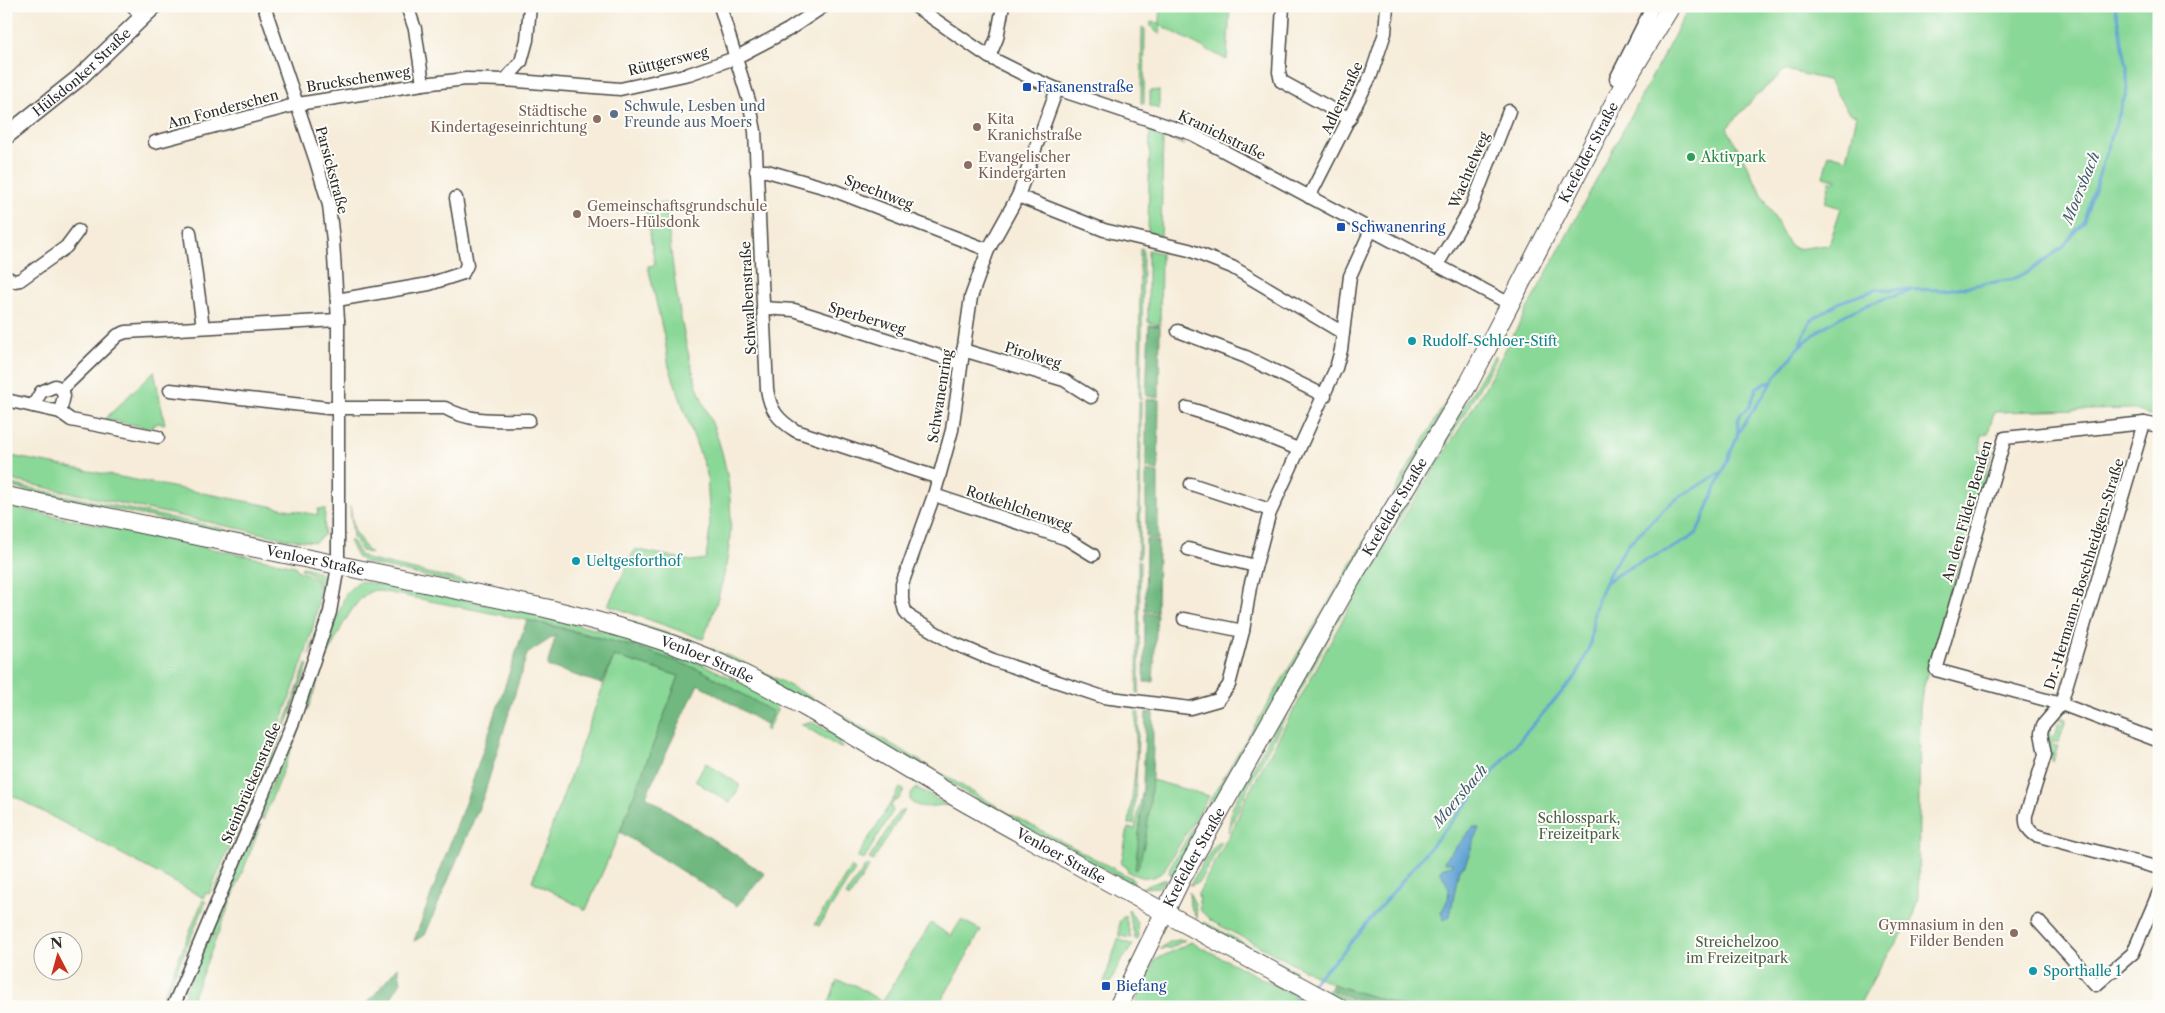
<svg xmlns="http://www.w3.org/2000/svg" width="2165" height="1013" viewBox="0 0 2165 1013" font-family="'Libre Caslon Text',serif">
<style>
.green{fill:#8ad897;stroke:#5a8261;fill-rule:evenodd}
.forest{fill:#6fb880;stroke:#4d7256}
.water{fill:#5fa2d4;stroke:#456680}
.lines{fill:none;stroke-linecap:round;stroke-linejoin:round}
.stream{stroke:#5fa2d4;stroke-width:3}
.minor-casing{stroke:#494845;stroke-width:15}
.tertiary-casing{stroke:#494845;stroke-width:19}
.secondary-casing{stroke:#494845;stroke-width:20}
.minor{stroke:#fff;stroke-width:12}
.tertiary{stroke:#fff;stroke-width:16}
.secondary{stroke:#fff;stroke-width:18}
.transit-dot{fill:#1a4fb4;stroke:#fdfcf7;stroke-width:2}
.service-dot{fill:#5c6f8a;stroke:#fdfcf7;stroke-width:2}
.education-dot{fill:#8d6e63;stroke:#fdfcf7;stroke-width:2}
.leisure-dot{fill:#2e9e5b;stroke:#fdfcf7;stroke-width:2}
.culture-dot{fill:#0f9aa8;stroke:#fdfcf7;stroke-width:2}
.labels{text-anchor:middle;stroke-width:4;stroke-linejoin:round;paint-order:stroke}
.street-label{font-size:14px;fill:#2b2b2b;stroke:#fdfcf7}
.transit-label{font-size:14px;fill:#164399;stroke:#fdfcf7;text-anchor:start}
.service-label{font-size:14px;fill:#4e5e75;stroke:#fdfcf7;text-anchor:start}
.education-label{font-size:14px;fill:#785e54;stroke:#fdfcf7;text-anchor:start}
.leisure-label{font-size:14px;fill:#27864d;stroke:#fdfcf7;text-anchor:start}
.culture-label{font-size:14px;fill:#0d838f;stroke:#fdfcf7;text-anchor:start}
.park-label{font-size:14px;fill:#485f4b;stroke:#fdfcf7}
.water-label{font-size:15px;font-style:italic;fill:#405b6f;stroke:#fdfcf7}
</style>
<rect width="100%" height="100%" fill="#fdfcf7"/>
<filter id="ink" filterUnits="userSpaceOnUse"><feTurbulence type="fractalNoise" baseFrequency=".02" numOctaves="2"/><feDisplacementMap in="SourceGraphic" scale="10" xChannelSelector="R" yChannelSelector="G"/><feConvolveMatrix kernelMatrix="1 2 1 2 8 2 1 2 1" color-interpolation-filters="sRGB"/></filter>
<filter id="wash" filterUnits="userSpaceOnUse"><feTurbulence type="fractalNoise" baseFrequency=".0096" numOctaves="4" result="noise"/><feDisplacementMap in="SourceGraphic" scale="20" xChannelSelector="R" yChannelSelector="G"/><feGaussianBlur stdDeviation="1.12" result="paint"/><feColorMatrix in="noise" values="0 0 0 0 0 0 0 0 0 0 0 0 0 0 0 0 0 1.4 0 .05"/><feComposite in="paint" operator="in"/></filter>
<g filter="url(#wash)">
<rect width="100%" height="100%" fill="#f6ecd9"/>
<g class="green">
<polygon points="1160,6 1230,6 1227,60 1160,25 1160,35 1151,27 1151,22 1160,24"/>
<path d="M1690,6H2159V418L2132,409L1994,412L1988,433L1982,434L1980,451L1993,450L1923,689L1920,707L1918,897L1912,920L1882,963L1858,1007H1405L1332,984L1211,921L1200,910L1198,894L1235,824L1246,798L1364,580L1482,393ZM1785,70L1828,80L1849,113L1857,115L1847,159L1829,154L1823,177L1837,180L1836,182L1830,181L1825,203L1841,208L1830,242L1827,245L1797,249L1789,245L1727,128L1755,97Z"/>
<polygon points="1142,27 1145,29 1144,104 1141,103"/>
<polygon points="1159,90 1159,109 1150,106 1150,91"/>
<path d="M1150,130C1162,135 1174,139 1185,145L1163,136L1161,236L1148,232Z"/>
<path d="M666,203C671,260 680,331 697,386C703,404 712,421 718,439C741,510 731,572 703,639L608,605L635,549L691,561L706,559L710,528L707,474L669,367L665,341L648,266L655,265L645,205Z"/>
<polygon points="1140,248 1143,249 1143,255 1141,400 1139,399"/>
<polygon points="1148,250 1161,253 1160,325 1148,322"/>
<polygon points="1477,347 1479,348 1421,453 1173,875 1169,873 1170,867 1385,508"/>
<polygon points="1494,356 1497,358 1446,445 1353,592 1250,783 1228,832 1232,808 1240,792 1317,650"/>
<polygon points="154,371 165,424 158,423 150,428 105,419"/>
<polygon points="1139,402 1141,402 1140,558 1138,557"/>
<polygon points="6,455 317,515 318,509 325,509 324,535 315,542 288,539 6,479"/>
<polygon points="6,483 299,545 299,549 6,486"/>
<path d="M6,506L295,566L298,571C305,573 314,576 317,583C333,617 228,848 209,894L205,893L204,898L6,792Z"/>
<path d="M350,506L355,534C363,539 362,549 371,553L361,551L356,539L353,538Z"/>
<polygon points="349,541 352,541 360,555 370,560 531,596 529,599 366,563 357,557"/>
<polygon points="1138,560 1140,561 1139,693 1137,693"/>
<path d="M302,567C310,568 318,570 323,577C334,596 316,637 309,655C317,629 338,580 301,569Z"/>
<path d="M359,581L521,611L634,639L704,665L756,690L769,698L777,710L767,731L765,729L773,712L703,671L639,648L556,626L375,590C346,596 317,684 307,711L304,707L346,593Z"/>
<polygon points="590,610 690,640 757,668 825,705 1010,814 1133,879 1135,886 1014,821 827,710 591,613"/>
<polygon points="614,656 679,676 620,832 586,910 532,881"/>
<polygon points="306,664 308,665 289,718 216,894 213,894 290,710"/>
<polygon points="1136,711 1139,713 1134,824 1129,824 1136,764"/>
<polygon points="305,715 263,820 260,813 300,716"/>
<path d="M2056,715L2066,719L2059,742H2051V745L2058,746L2053,761C2045,749 2040,723 2056,715ZM2056,718L2064,721L2063,724L2058,722L2057,731L2054,737L2051,736L2049,723H2054Z"/>
<polygon points="811,722 838,736 839,745 843,747 840,748 801,724"/>
<polygon points="706,763 739,784 739,788 730,803 695,781"/>
<path d="M1145,778L1209,796L1164,870C1153,882 1141,878 1128,872L1127,867L1121,864L1128,828L1135,829Z"/>
<polygon points="900,788 904,790 899,799 894,801 891,806 893,811 864,859 857,857"/>
<path d="M916,788L919,789L947,805C933,805 921,811 910,801V796Z"/>
<polygon points="904,810 873,861 869,859 898,813"/>
<polygon points="254,825 261,825 189,1007 179,1007 206,942 211,939 214,934 212,928"/>
<polygon points="1218,842 1222,842 1199,882 1190,885 1207,856"/>
<polygon points="866,865 869,867 849,898 846,895"/>
<polygon points="851,867 855,870 819,926 815,924"/>
<polygon points="1163,880 1168,880 1158,887 1141,888"/>
<polygon points="1189,892 1195,904 1197,919 1190,906"/>
<polygon points="203,900 206,902 161,1007 158,1007"/>
<polygon points="1129,909 1137,923 1138,939 1135,938 1128,911"/>
<polygon points="1125,915 1131,938 1119,936 1119,922"/>
<polygon points="961,920 981,930 938,1007 827,1007 837,981 855,985 882,1002 931,923 951,936"/>
<polygon points="1204,922 1296,971 1294,974 1202,924"/>
<polygon points="1118,939 1133,945 1120,963 1110,983 1104,982"/>
<polygon points="1178,940 1185,940 1171,948 1160,949 1169,942"/>
<polygon points="1191,942 1317,1007 1134,1007 1155,960"/>
<polygon points="1329,989 1362,1007 1354,1007 1327,993"/>
</g>
<g class="forest">
<polygon points="1149,325 1160,326 1159,398 1146,396"/>
<polygon points="1146,399 1159,400 1158,471 1146,468"/>
<polygon points="1146,471 1158,473 1158,540 1146,537"/>
<polygon points="1146,539 1158,542 1157,612 1145,611"/>
<polygon points="1145,613 1157,614 1153,682 1144,682"/>
<polygon points="527,620 639,648 703,671 773,712 767,725 698,684 646,796 765,874 737,906 620,832 679,676 614,656 602,684 547,666 556,635 527,654 483,798 425,935 414,941 468,795"/>
<path d="M1146,712L1153,713C1153,765 1153,818 1138,868L1135,870L1142,805Z"/>
<polygon points="398,967 401,982 385,1007 364,1007"/>
<polygon points="1332,984 1405,1007 1368,1007 1330,988"/>
</g>
<polygon class="water" points="1473,827 1479,828 1465,865 1459,869 1450,916 1444,920 1441,913 1448,899 1449,888 1440,871 1442,868 1452,866 1452,863 1445,863 1444,861"/>
<g class="lines">
<g class="stream">
<path d="M1803,344C1834,315 1870,302 1910,291"/>
<polyline points="1738,433 1772,382"/>
<path d="M1608,581C1635,560 1670,554 1697,533L1737,437L1738,420L1741,414L1750,406L1757,387L1772,381L1800,346L1810,321L1840,302L1878,289L1946,290L2013,279L2027,273L2063,247L2084,220L2127,90V67L2115,6"/>
<polyline points="1311,984 1342,953 1524,735 1577,675 1590,645 1594,612 1600,593 1612,568 1629,543 1673,501 1720,473"/>
<polyline points="1288,1007 1301,994"/>
</g>
</g>
</g>
<g filter="url(#ink)">
<g class="lines">
<defs>
<g id="minor">
<polyline points="133,6 143,19"/>
<polyline points="407,6 415,29 423,84"/>
<path d="M720,6L749,101L755,131L767,389C770,410 778,420 796,431L939,478"/>
<polyline points="915,6 989,57 1031,78 1057,89 1192,134 1512,305"/>
<polyline points="1283,6 1279,72 1281,81 1350,119"/>
<polyline points="989,57 997,38 1003,6"/>
<polyline points="1616,79 1653,6"/>
<polyline points="505,80 521,62 527,40 530,6"/>
<polyline points="1057,89 1018,196 988,250 971,297 952,430 934,495 902,584 902,600 905,611 911,618 953,643 993,660 1103,697 1190,708 1218,700 1229,685 1243,631 1250,587 1269,515 1336,368 1341,350 1350,276 1371,230"/>
<polyline points="155,142 298,104 423,84 466,79 505,80 620,89 689,74 735,58 788,30 824,6"/>
<polyline points="756,171 767,171 830,189 988,250"/>
<polyline points="1018,196 1104,230 1189,250 1232,267 1343,333"/>
<polyline points="1309,197 1371,75 1385,33 1387,6"/>
<polyline points="190,232 203,327"/>
<polyline points="1437,265 1472,206 1509,111"/>
<polyline points="6,277 14,281 20,280 66,247 78,231"/>
<polyline points="337,300 429,284 463,273 467,265 456,198"/>
<polyline points="763,308 794,310 961,363"/>
<polyline points="1178,331 1246,357 1325,396"/>
<polyline points="963,350 1064,380 1091,397"/>
<polyline points="62,389 118,335 126,332 338,320"/>
<path d="M170,390L328,408H445C471,423 499,420 529,420"/>
<polyline points="6,400 60,412 71,420 158,437"/>
<polyline points="33,406 41,392 55,386 62,389 64,396 60,412"/>
<polyline points="1187,408 1226,420 1298,449"/>
<path d="M2144,423L2061,704L2043,725L2041,733L2045,755L2026,815C2025,824 2027,829 2035,835L2159,868"/>
<polyline points="2159,426 2144,423 2005,438 1936,670 2061,704 2159,741"/>
<polyline points="1191,484 1270,510"/>
<polyline points="934,495 1067,539 1093,555"/>
<polyline points="1188,549 1255,566"/>
<polyline points="1184,619 1243,631"/>
<polyline points="2038,921 2096,985 2133,953 2159,892"/>
<polyline points="173,1007 293,722 330,612 338,566 338,320 333,241 329,205 316,161 264,6"/>
</g>
<g id="tertiary">
<path id="s1" d="M6,136L79,78L154,6"/>
</g>
<g id="secondary">
<path id="s2" d="M6,496L545,608C607,623 670,640 728,667C813,706 891,761 973,807C1094,875 1216,940 1338,1007"/>
<path id="s3" d="M1118,1007L1180,881L1356,571L1469,383L1625,82L1671,6"/>
</g>
</defs>
<use href="#minor" class="minor-casing"/>
<use href="#tertiary" class="tertiary-casing"/>
<use href="#secondary" class="secondary-casing"/>
<use href="#minor" class="minor"/>
<use href="#tertiary" class="tertiary"/>
<use href="#secondary" class="secondary"/>
</g>
</g>
<g class="transit-dot">
<rect x="1022" y="82" width="10" height="10" rx="2.5"/>
<rect x="1336" y="222" width="10" height="10" rx="2.5"/>
<rect x="1101" y="981" width="10" height="10" rx="2.5"/>
</g>
<circle class="service-dot" cx="614" cy="114" r="5"/>
<g class="education-dot">
<circle cx="597" cy="119" r="5"/>
<circle cx="977" cy="127" r="5"/>
<circle cx="968" cy="165" r="5"/>
<circle cx="577" cy="214" r="5"/>
<circle cx="2014" cy="933" r="5"/>
</g>
<circle class="leisure-dot" cx="1691" cy="157" r="5"/>
<g class="culture-dot">
<circle cx="1412" cy="341" r="5"/>
<circle cx="576" cy="561" r="5"/>
<circle cx="2033" cy="971" r="5"/>
</g>
<g class="labels">
<g class="street-label">
<text transform="translate(668 61) rotate(-14)" y="5">Rüttgersweg</text>
<text dy="5" stroke="none"><textPath href="#s1" startOffset="99">Hülsdonker Straße</textPath></text>
<text transform="translate(358 79) rotate(-9)" y="5">Bruckschenweg</text>
<text transform="translate(1342 98) rotate(-65)" y="5">Adlerstraße</text>
<text transform="translate(223 109) rotate(-15)" y="5">Am Fonderschen</text>
<text transform="translate(1222 135) rotate(26)" y="5">Kranichstraße</text>
<text dy="5" stroke="none"><textPath href="#s3" startOffset="976">Krefelder Straße</textPath></text>
<text transform="translate(332 170) rotate(75)" y="5">Parsickstraße</text>
<text transform="translate(1469 170) rotate(-67)" y="5">Wachtelweg</text>
<text transform="translate(879 192) rotate(21)" y="5">Spechtweg</text>
<text transform="translate(748 298) rotate(-93)" y="5">Schwalbenstraße</text>
<text transform="translate(867 318) rotate(17)" y="5">Sperberweg</text>
<text transform="translate(1033 355) rotate(17)" y="5">Pirolweg</text>
<text transform="translate(940 396) rotate(-81)" y="5">Schwanenring</text>
<text dy="5" stroke="none"><textPath href="#s3" startOffset="572">Krefelder Straße</textPath></text>
<text transform="translate(1019 508) rotate(19)" y="5">Rotkehlchenweg</text>
<text transform="translate(1967 511) rotate(-74)" y="5">An den Filder Benden</text>
<text dy="5" stroke="none"><textPath href="#s2" startOffset="316">Venloer Straße</textPath></text>
<text transform="translate(2084 574) rotate(-73)" y="5">Dr.-Hermann-Boschheidgen-Straße</text>
<text dy="5" stroke="none"><textPath href="#s2" startOffset="721">Venloer Straße</textPath></text>
<text transform="translate(251 783) rotate(-67)" y="5">Steinbrückenstraße</text>
<text dy="5" stroke="none"><textPath href="#s2" startOffset="1126">Venloer Straße</textPath></text>
<text dy="5" stroke="none"><textPath href="#s3" startOffset="168">Krefelder Straße</textPath></text>
</g>
<g class="transit-label">
<text x="1037" y="92">Fasanenstraße</text>
<text x="1351" y="232">Schwanenring</text>
<text x="1116" y="991">Biefang</text>
</g>
<g class="service-label">
<text x="624" y="111">Schwule, Lesben und<tspan x="624" dy="16">Freunde aus Moers</tspan></text>
</g>
<g class="education-label">
<text x="587" y="116" text-anchor="end">Städtische<tspan x="587" dy="16">Kindertageseinrichtung</tspan></text>
<text x="987" y="124">Kita<tspan x="987" dy="16">Kranichstraße</tspan></text>
<text x="978" y="162">Evangelischer<tspan x="978" dy="16">Kindergarten</tspan></text>
<text x="587" y="211">Gemeinschaftsgrundschule<tspan x="587" dy="16">Moers-Hülsdonk</tspan></text>
<text x="2004" y="930" text-anchor="end">Gymnasium in den<tspan x="2004" dy="16">Filder Benden</tspan></text>
</g>
<g class="leisure-label">
<text x="1701" y="162">Aktivpark</text>
</g>
<g class="culture-label">
<text x="1422" y="346">Rudolf-Schloer-Stift</text>
<text x="586" y="566">Ueltgesforthof</text>
<text x="2043" y="976">Sporthalle 1</text>
</g>
<g class="park-label">
<text x="1579" y="823">Schlosspark,<tspan x="1579" dy="16">Freizeitpark</tspan></text>
<text x="1737" y="947">Streichelzoo<tspan x="1737" dy="16">im Freizeitpark</tspan></text>
</g>
<g class="water-label">
<text transform="translate(2081 188) rotate(-68)" y="5">Moersbach</text>
<text transform="translate(1460 796) rotate(-50)" y="5">Moersbach</text>
</g>
</g>
<rect width="2165" height="1013" fill="none" stroke="#fdfcf7" stroke-width="25"/>
<g transform="translate(58 956) rotate(354)"><circle r="24" fill="#fdfcf7" stroke="#a9a8a5"/>
<path d="M0-4L9 19L0 12L-9 19Z" fill="#c8321e"/>
<text y="-8" font-size="14" font-weight="bold" text-anchor="middle" fill="#2b2b2b">N</text>
</g>
</svg>
